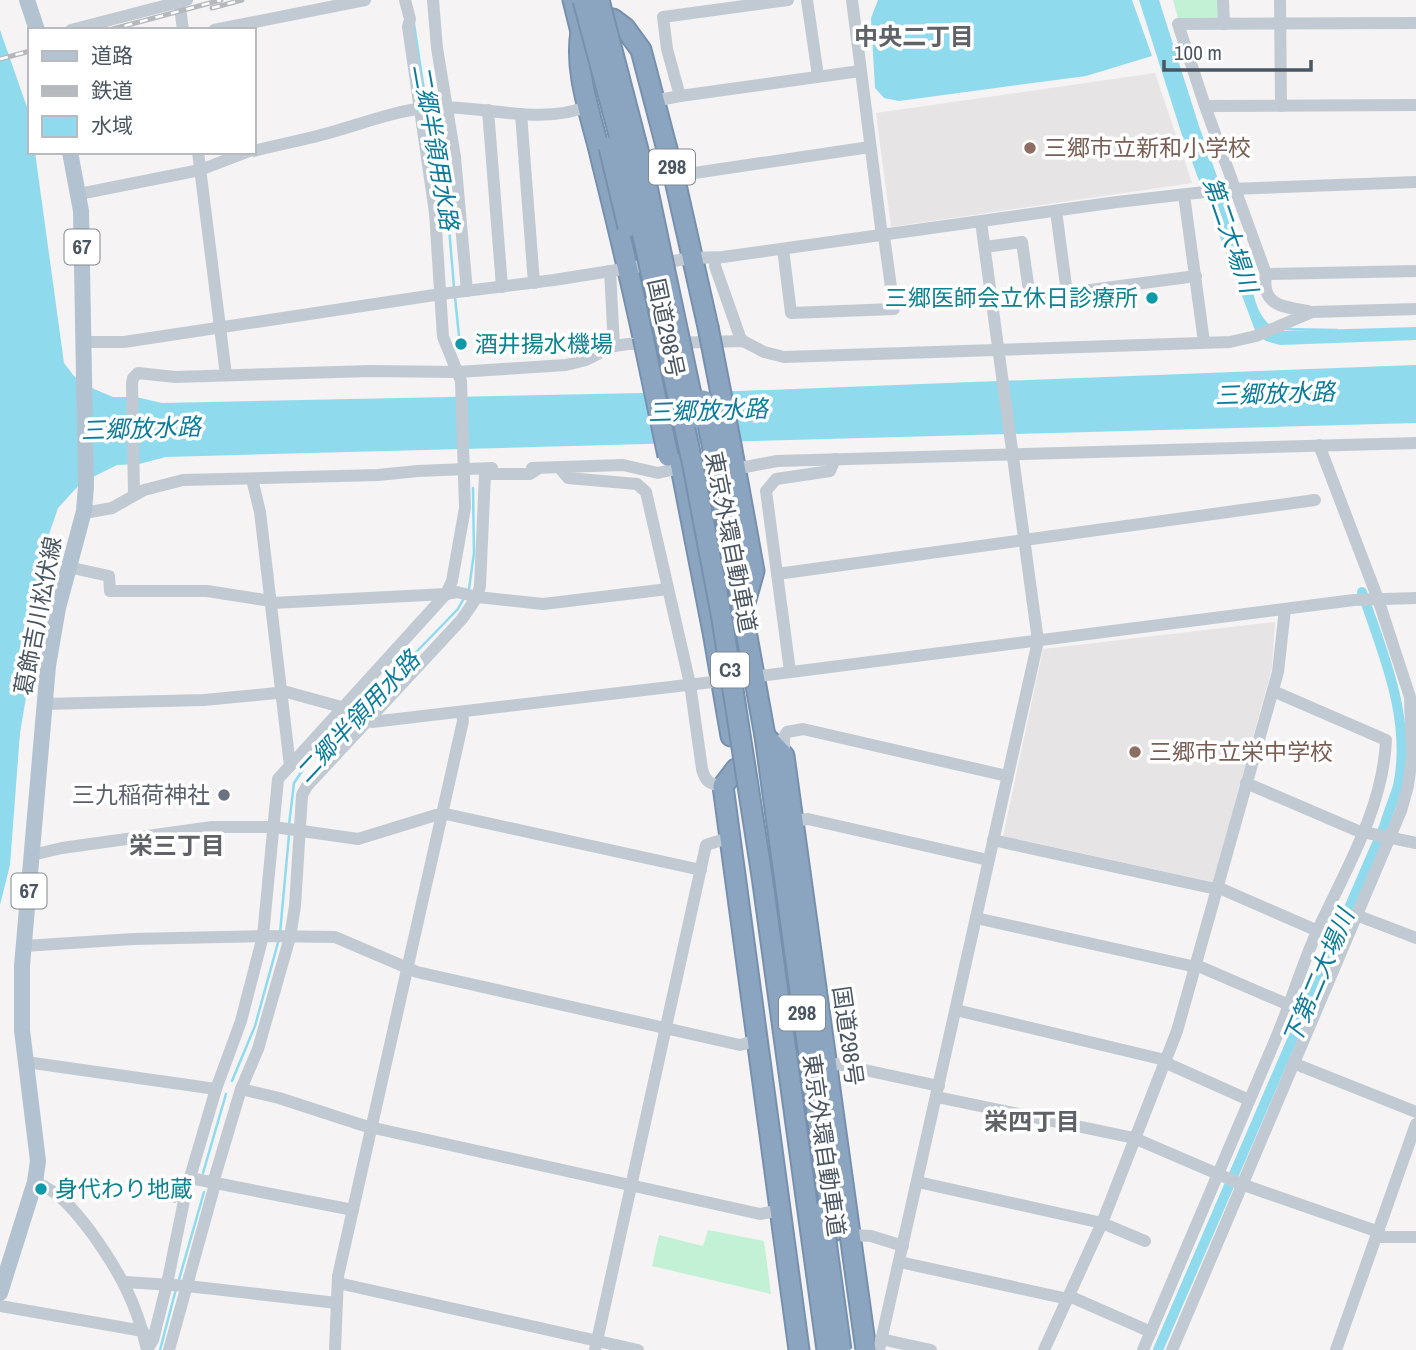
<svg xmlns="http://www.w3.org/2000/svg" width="1416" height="1350" viewBox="0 0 1416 1350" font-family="'Archivo Narrow','Noto Sans JP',sans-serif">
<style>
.education{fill:#e6e4e5}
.green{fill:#c3f1d5}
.water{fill:#90daee}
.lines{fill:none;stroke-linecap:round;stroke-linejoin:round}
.stream{stroke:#90daee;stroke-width:2.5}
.canal{stroke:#90daee;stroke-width:10}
.highway-casing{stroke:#7690ad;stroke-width:23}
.minor{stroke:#c1cad2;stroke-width:12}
.major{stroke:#b3c2d1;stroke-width:16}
.highway{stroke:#8ba5c1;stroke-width:19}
.rail-casing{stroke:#b5b8bd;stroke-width:5}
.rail{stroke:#fff;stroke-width:2.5;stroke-dasharray:8;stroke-linecap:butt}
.highway-bridge-casing{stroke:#7690ad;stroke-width:23;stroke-linecap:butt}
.highway-bridge{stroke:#8ba5c1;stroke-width:19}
.education-dot{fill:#8d6e63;stroke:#fff;stroke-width:2.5}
.culture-dot{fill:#0f9aa8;stroke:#fff;stroke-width:2.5}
.worship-dot{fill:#6b7280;stroke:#fff;stroke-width:2.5}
.labels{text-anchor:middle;stroke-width:7;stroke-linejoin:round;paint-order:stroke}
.shield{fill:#fff;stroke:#808990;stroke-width:2}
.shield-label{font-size:21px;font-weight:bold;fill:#4a5661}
.education-label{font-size:23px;fill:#785e54;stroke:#fff;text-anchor:start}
.culture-label{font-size:23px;fill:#0d838f;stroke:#fff;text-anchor:start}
.street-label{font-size:23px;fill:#4a5661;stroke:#fff}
.worship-label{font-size:23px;fill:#5b616d;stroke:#fff;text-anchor:end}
.neighbourhood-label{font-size:24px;font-weight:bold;fill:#5f6368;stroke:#fff}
.water-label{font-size:24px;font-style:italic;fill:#0c7c9b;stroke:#fff}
</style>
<rect width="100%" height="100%" fill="#f5f3f3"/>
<g class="education">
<polygon points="1155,73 1192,183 891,227 876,113"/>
<polygon points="1275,622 1272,668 1213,882 1003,836 1043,649"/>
</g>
<g class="green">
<polygon points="1173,0 1218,0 1218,18 1178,18"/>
<polygon points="708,1230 764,1241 771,1294 652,1266 659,1235 703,1246"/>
</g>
<g class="water">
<polygon points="878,0 1132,0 1152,56 1086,76 899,101 884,98 875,88 871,18"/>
<path d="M1139,0H1159L1199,126L1239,238L1238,245L1248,283L1252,286C1255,305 1262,325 1281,331L1416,327V340L1280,345L1266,341L1256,333L1182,135Z"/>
<polygon points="0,30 28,110 30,152 35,152 64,363 74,376 94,389 113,397 136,397 162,403 740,391 1416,365 1416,423 166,457 139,464 117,465 81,483 58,508 47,540 35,644 20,733 10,865 0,905"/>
</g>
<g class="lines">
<g class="stream">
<polyline points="414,24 426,104"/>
<polyline points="427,111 430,130 445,180 454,287"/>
<polyline points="455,297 459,336"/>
<polyline points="1284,329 1337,330"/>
<polyline points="469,589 474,553 473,488"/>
<polyline points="359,711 458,609 464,598"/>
<polyline points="289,825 294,783 304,768 352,718"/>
<polyline points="280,933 289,835"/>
<polyline points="232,1081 255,1026 279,939"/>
<polyline points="203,1173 226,1094"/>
<polyline points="178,1283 204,1192"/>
<polyline points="160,1350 176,1289"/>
</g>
<path class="canal" d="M1158,1350L1384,827C1388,813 1394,799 1398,786C1412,719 1383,654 1362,592"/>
<defs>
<g id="highway">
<polyline points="573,0 584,44"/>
<polyline points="613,19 625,28 641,50 674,176 708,327"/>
<path d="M581,32C574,73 592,118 601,158C616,218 630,277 643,337"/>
<polyline points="732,450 754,571 745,603"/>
<polyline points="714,454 765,736 833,1231"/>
<polyline points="679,457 713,632 731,736"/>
<polyline points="765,736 784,756 866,1350"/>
<polyline points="736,769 723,786 799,1350"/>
</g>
</defs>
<use href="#highway" class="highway-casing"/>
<g class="minor">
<polyline points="179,0 183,30"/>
<polyline points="433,0 437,48 455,157 467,291"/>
<polyline points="807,0 818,76"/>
<polyline points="852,0 882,236"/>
<polyline points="1223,0 1224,24"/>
<polyline points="1280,0 1281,106"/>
<polyline points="71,30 187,0"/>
<polyline points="214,30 365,0"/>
<polyline points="680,96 667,49 663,17 788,0"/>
<polyline points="656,103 664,99 680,96 860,71"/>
<polyline points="1207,106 1416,105"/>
<polyline points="488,110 502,287"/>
<polyline points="521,114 534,283"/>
<path d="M254,151C276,145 299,141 321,135C356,126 389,112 425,108C479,103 537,127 589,106"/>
<polyline points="198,152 226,375"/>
<polyline points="674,176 870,147"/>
<polyline points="79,194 200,170 247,152"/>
<polyline points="1184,195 1204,342"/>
<polyline points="1056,211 1067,293"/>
<polyline points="985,247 1022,242 1030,298 1196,276"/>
<polyline points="783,249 791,313 894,309 884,236"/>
<polyline points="715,258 715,266 740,337 743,341"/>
<polyline points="610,271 614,346"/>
<polyline points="1266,274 1416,271"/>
<path d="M1308,311C1283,307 1261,306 1266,274L1205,106L1178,24L1416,23"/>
<polyline points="83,342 124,342 441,294 554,280 692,258 723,257 1117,202 1231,189 1416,182"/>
<polyline points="532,468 623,465 658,473 671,470"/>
<path d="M560,468L568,478L637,484L646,492L690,684L702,769C705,781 710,785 723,786"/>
<polyline points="735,469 777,461 1416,443"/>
<polyline points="252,479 260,512 290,766"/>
<polyline points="134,494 132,383 133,378 138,373 175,377 370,371 458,372 566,365 586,360 614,346 628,344 743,341 764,352 784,357 1230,342 1256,336 1312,312 1416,309"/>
<polyline points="84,511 90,512 112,508 144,490 183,480 378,475 418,471 492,468"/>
<polyline points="68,567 109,576 110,591 207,591 271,601"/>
<polyline points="777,574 1315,500"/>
<polyline points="272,603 446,594 457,592 477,597 543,604 668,589"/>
<polyline points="790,671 766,491 776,479 830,471 835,459"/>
<polyline points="44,704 204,700 287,692 352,710 363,720 372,722 721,681 1354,600 1416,598"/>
<polyline points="784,756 784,737 787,732 803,729 1007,776"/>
<polyline points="1246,783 1358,831 1416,843"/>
<polyline points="793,821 808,819 988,860"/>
<polyline points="993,840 1216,889"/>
<polyline points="32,855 62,848 212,827 274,827 358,839 436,815 446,814 701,870"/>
<polyline points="1217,887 1318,931"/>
<polyline points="1356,915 1416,938"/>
<polyline points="976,918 1196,967"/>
<polyline points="24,946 133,939 263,936 335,937 417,972 740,1045 759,1040"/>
<polyline points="1196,965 1289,1005"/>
<polyline points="956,1010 1165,1060"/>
<polyline points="26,1062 216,1089"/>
<polyline points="1164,1062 1249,1100"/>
<polyline points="1293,1063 1416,1112"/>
<polyline points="828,1066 837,1064 939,1086"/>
<polyline points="241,1089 279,1098 365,1126 760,1214 781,1210"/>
<polyline points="937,1097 1134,1138 1241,1184 1379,1232"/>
<polyline points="190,1178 353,1210"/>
<path d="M35,1182C60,1192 75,1211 91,1232C119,1271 137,1303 147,1350"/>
<polyline points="918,1182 1102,1223 1145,1241"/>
<polyline points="213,1183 241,1089 258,1049 290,937 295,906 302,795 307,786 462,619 477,597 480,586 485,474 530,474 539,468"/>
<polyline points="173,1197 186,1191 216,1089 241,1021 263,936 278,779 446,594 452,581 465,508 461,381 443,337 435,213 408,27 410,19 405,0"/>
<polyline points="850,1235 871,1236 903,1246"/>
<polyline points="1377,1237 1416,1237"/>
<polyline points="900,1262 1068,1299"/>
<polyline points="125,1282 187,1286 337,1303"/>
<polyline points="338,1283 638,1350"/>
<polyline points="1069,1296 1151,1332"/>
<polyline points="0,1306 143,1331"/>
<polyline points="881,1339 931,1350"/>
<polyline points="147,1350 153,1340 167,1284 186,1191"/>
<polyline points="169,1350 215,1184"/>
<polyline points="335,1350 338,1276 463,721 462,713"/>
<polyline points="595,1350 706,845 731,837"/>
<polyline points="879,1350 1038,641 981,222"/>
<polyline points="1044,1350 1102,1223 1177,1031 1278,672 1285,609"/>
<path d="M1143,1350C1188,1246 1232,1142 1276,1038C1291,1003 1301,967 1316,934C1344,872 1383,810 1386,740L1273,691"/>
<polyline points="1172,1350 1401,811 1408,786 1412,756 1410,697 1378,599 1319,445"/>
<polyline points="1336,1350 1416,1124"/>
</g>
<g class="major">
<polyline points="27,0 37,30"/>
<polyline points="0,1293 35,1182 38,1161 22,1030 22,966 48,666 58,608 84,511 86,486 81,211 70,152"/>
</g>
<use href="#highway" class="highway"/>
<defs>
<g id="rail">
<polyline points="212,8 242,0"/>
<polyline points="109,30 221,0"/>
<polyline points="0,59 30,51"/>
</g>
</defs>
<use href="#rail" class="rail-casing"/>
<use href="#rail" class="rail"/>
<defs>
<g id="highway-bridge">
<polyline points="583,0 630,176 693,466 722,619 762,876 827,1350"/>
<polyline points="599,0 645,177 696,418"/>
<polyline points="609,147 628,227"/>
<polyline points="708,327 732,450"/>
<polyline points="643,337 668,456"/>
<polyline points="703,400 714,454"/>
<polyline points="822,1212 841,1350"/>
</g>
</defs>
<use href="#highway-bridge" class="highway-bridge-casing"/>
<use href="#highway-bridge" class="highway-bridge"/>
</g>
<g class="education-dot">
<circle cx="1030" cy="148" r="7"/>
<circle cx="1135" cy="752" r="7"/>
</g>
<g class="culture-dot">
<circle cx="1152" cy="298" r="7"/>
<circle cx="461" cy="344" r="7"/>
<circle cx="41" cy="1189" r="7"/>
</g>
<circle class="worship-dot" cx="224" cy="795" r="7"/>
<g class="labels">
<g class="shield">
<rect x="649" y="149.5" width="46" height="35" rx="5"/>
<rect x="64.5" y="229.5" width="35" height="35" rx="5"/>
<rect x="711" y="652.5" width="38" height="35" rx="5"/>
<rect x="11.5" y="873.5" width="35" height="35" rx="5"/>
<rect x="779" y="995.5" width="46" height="35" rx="5"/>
</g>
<g class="shield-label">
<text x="672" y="174">298</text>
<text x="82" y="254">67</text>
<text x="730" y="677">C3</text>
<text x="29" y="898">67</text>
<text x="802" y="1020">298</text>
</g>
<g class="education-label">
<text x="1044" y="156">三郷市立新和小学校</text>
<text x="1149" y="760">三郷市立栄中学校</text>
</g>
<g class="culture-label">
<text x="1138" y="306" text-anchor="end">三郷医師会立休日診療所</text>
<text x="475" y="352">酒井揚水機場</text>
<text x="55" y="1197">身代わり地蔵</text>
</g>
<g class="street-label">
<text transform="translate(666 328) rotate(78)" y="8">国道298号</text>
<text transform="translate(731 542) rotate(79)" y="8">東京外環自動車道</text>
<text transform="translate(38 616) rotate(-79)" y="8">葛飾吉川松伏線</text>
<text transform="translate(848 1036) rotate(82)" y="8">国道298号</text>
<text transform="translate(824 1145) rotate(82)" y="8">東京外環自動車道</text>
</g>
<g class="worship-label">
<text x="210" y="803">三九稲荷神社</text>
</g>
<g class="neighbourhood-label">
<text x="914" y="45">中央二丁目</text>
<text x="177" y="854">栄三丁目</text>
<text x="1032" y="1130">栄四丁目</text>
</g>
<g class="water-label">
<text transform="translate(435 147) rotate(80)" y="8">二郷半領用水路</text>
<text transform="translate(1230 235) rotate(71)" y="8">第二大場川</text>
<text transform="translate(1275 394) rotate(-2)" y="8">三郷放水路</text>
<text transform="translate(708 411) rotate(-2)" y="8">三郷放水路</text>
<text transform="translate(141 429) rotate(-2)" y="8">三郷放水路</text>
<text transform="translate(358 717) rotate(-47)" y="8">二郷半領用水路</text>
<text transform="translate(1319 977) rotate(-67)" y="8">下第二大場川</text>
</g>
</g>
<rect x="28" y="28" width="228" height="126" fill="#ffffff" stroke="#b7bbc0" stroke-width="2"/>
<rect x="42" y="51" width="35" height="10" fill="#b3c2d1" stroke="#b7bbc0" stroke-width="2"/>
<text x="91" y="63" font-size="21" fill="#4a5661">道路</text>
<rect x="42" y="86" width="35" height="10" fill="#b5b8bd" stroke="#b7bbc0" stroke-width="2"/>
<text x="91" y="98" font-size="21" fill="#4a5661">鉄道</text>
<rect x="42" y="116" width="35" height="21" fill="#90daee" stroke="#b7bbc0" stroke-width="2"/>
<text x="91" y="133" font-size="21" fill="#4a5661">水域</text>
<path d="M1164 60v10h147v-10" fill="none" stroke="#4a5661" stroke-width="3.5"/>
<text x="1174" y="60" font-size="21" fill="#4a5661" stroke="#ffffff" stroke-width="5" paint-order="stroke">100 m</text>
</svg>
